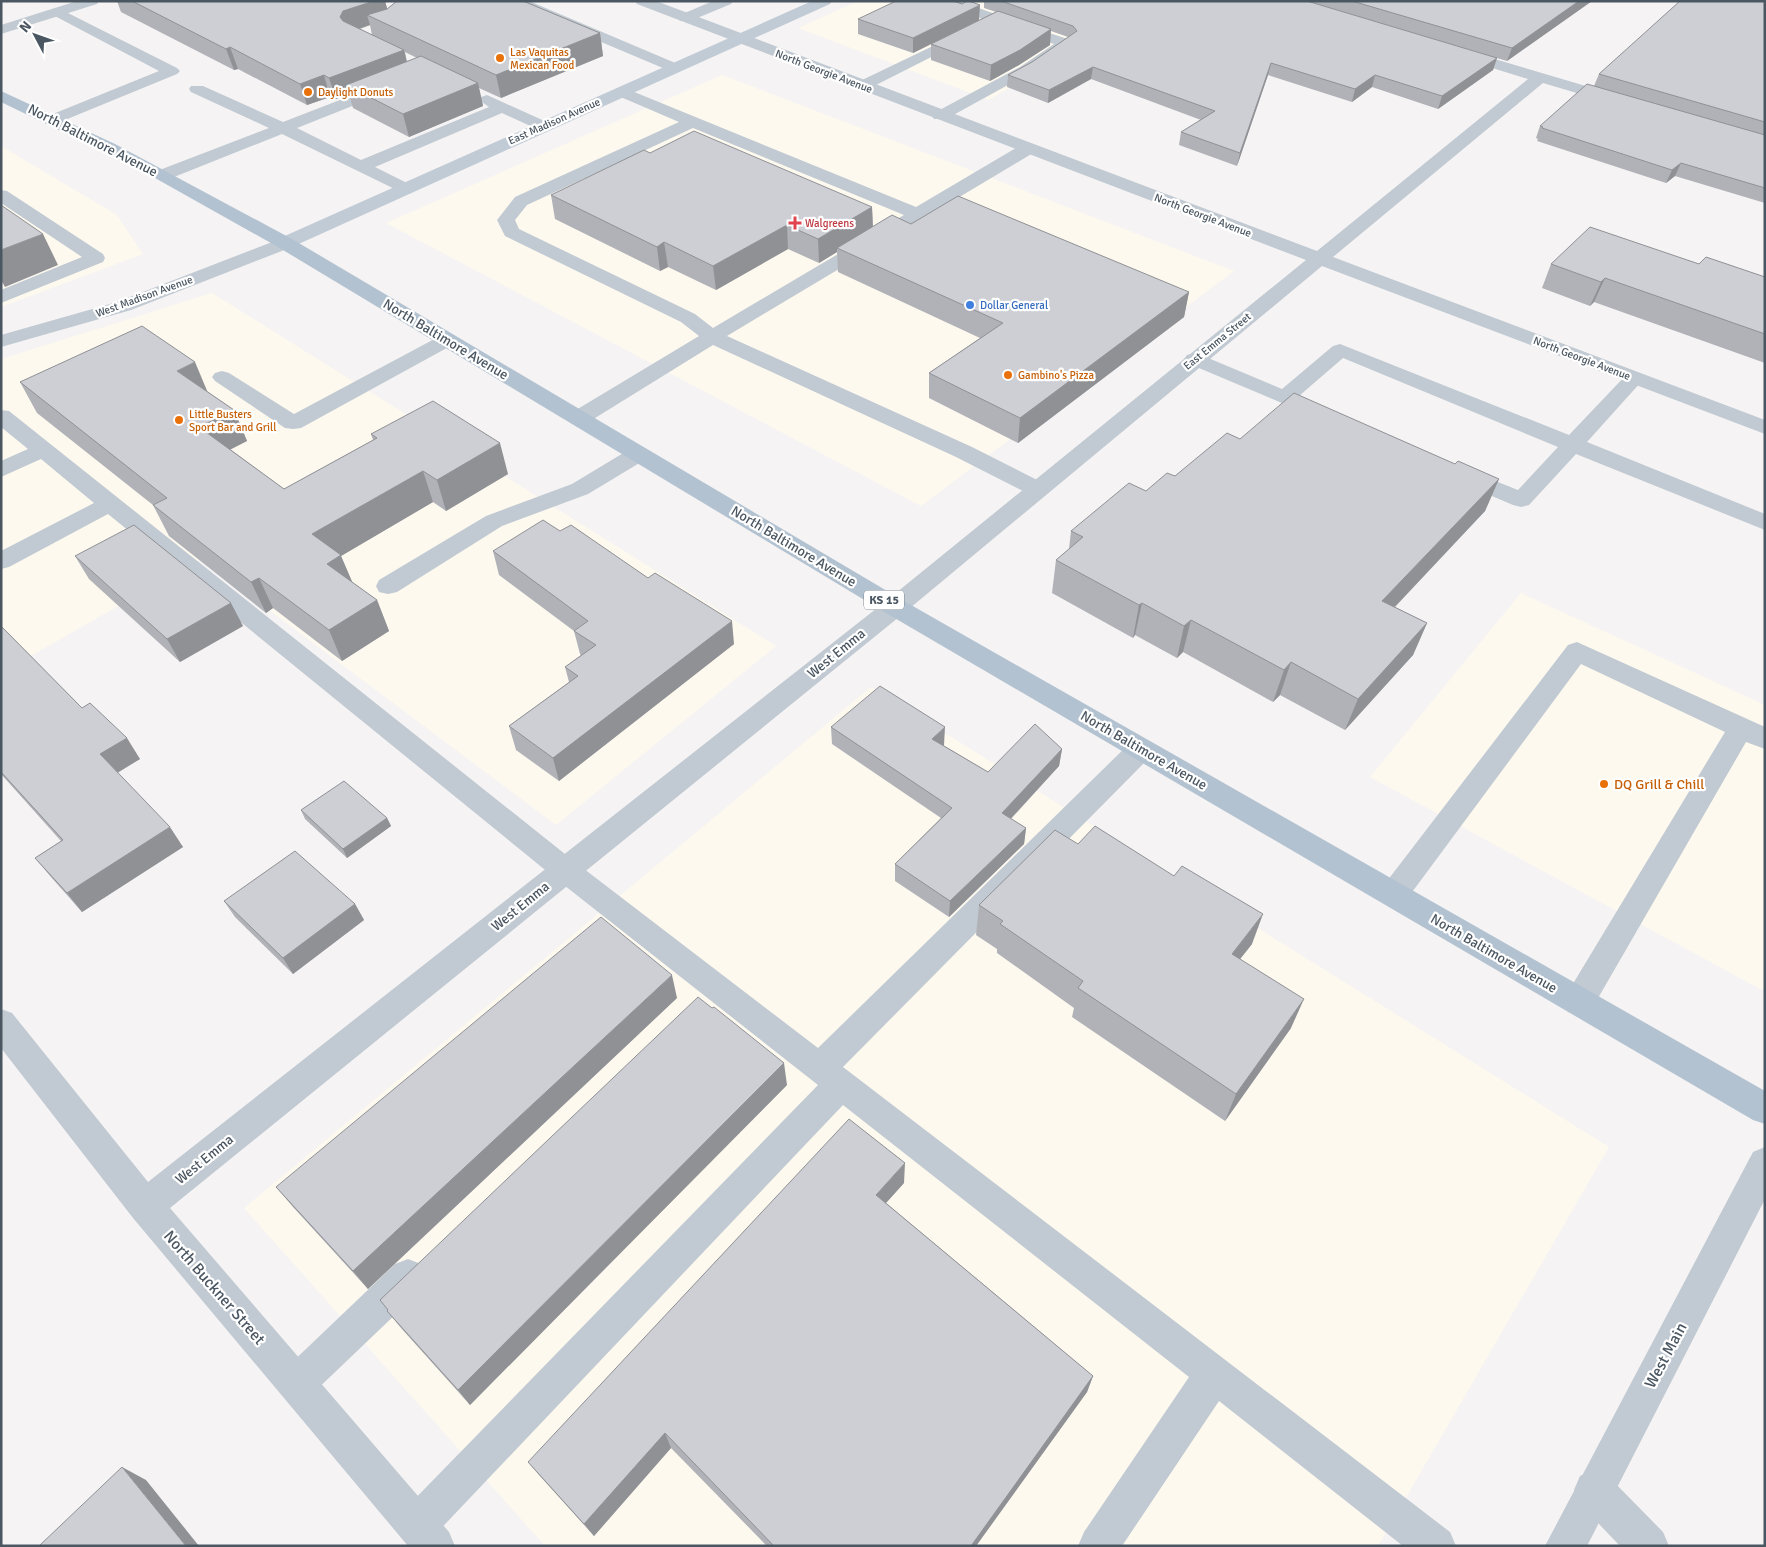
<svg xmlns="http://www.w3.org/2000/svg" width="1766" height="1547" viewBox="0 0 1766 1547" font-family="Signika,sans-serif">
<style>
.commercial{fill:#fdf9ef}
.lines{fill:none;stroke-linecap:round;stroke-linejoin:round}
.lane{fill:#c1cad2;fill-rule:evenodd}
.street{fill:#c1cad2;fill-rule:evenodd}
.secondary{fill:#c1cbd6;fill-rule:evenodd}
.primary{fill:#b3c2d1;fill-rule:evenodd}
.wall{fill:#b0b2b7;fill-rule:evenodd}
.shaded-wall{fill:#909195}
.building{fill:#cdcfd5;stroke:#909195}
.food-dot{fill:#e8710a;stroke:#fff;stroke-width:2}
.health-dot{fill:#e0444e;stroke:#fff;stroke-width:2}
.shop-dot{fill:#3f7fe0;stroke:#fff;stroke-width:2}
.labels{text-anchor:middle;stroke-width:4.5;stroke-linejoin:round;paint-order:stroke}
.far-food-label{font-size:11px;fill:#c56008;stroke:#fff;text-anchor:start}
.far-street-label{font-size:11px;fill:#4a5661;stroke:#fff}
.far-health-label{font-size:11px;fill:#be3a42;stroke:#fff;text-anchor:start}
.far-shop-label{font-size:11px;fill:#366cbe;stroke:#fff;text-anchor:start}
.shield{fill:#fff;stroke:#808990;stroke-width:1}
.shield-label{font-size:12px;font-weight:bold;fill:#4a5661}
.street-label{font-size:14px;fill:#4a5661;stroke:#fff}
.food-label{font-size:14px;fill:#c56008;stroke:#fff;text-anchor:start}
.near-street-label{font-size:16px;fill:#4a5661;stroke:#fff}
</style>
<rect width="100%" height="100%" fill="#f5f3f3"/>
<g class="commercial">
<polygon points="858,1 1074,1 1099,35 989,100 798,28"/>
<polygon points="722,75 1234,271 921,506 386,223"/>
<polygon points="1,146 117,215 143,254 1,307"/>
<polygon points="212,293 776,646 556,825 201,559 1,673 1,359"/>
<polygon points="1521,593 1765,705 1765,986 1762,990 1370,777"/>
<polygon points="871,687 1609,1147 1378,1546 545,1546 244,1208"/>
</g>
<g class="lines">
<g class="lane">
<polygon points="509,1 529,1 680,65 683,68 680,71 670,71 511,4"/>
<polygon points="713,1 733,1 731,4 690,21 680,21 678,18 680,15"/>
<polygon points="938,1 959,1 1001,16 1003,19 1001,22 991,22 940,4"/>
<polygon points="58,8 177,68 180,71 177,74 60,122 48,122 46,119 48,116 159,71 53,15 51,12 53,9"/>
<polygon points="1015,22 1071,40 1074,43 1030,73 946,119 934,119 932,116 934,113 1020,67 1054,44 1010,29 1008,26 1010,23"/>
<polygon points="964,31 969,32 971,35 969,38 868,89 856,89 854,86 856,83"/>
<polygon points="384,83 390,85 392,88 390,91 297,128 361,160 489,107 479,100 481,97 487,95 549,123 551,126 549,129 537,129 502,113 375,167 411,185 414,189 411,193 405,194 282,134 169,179 163,180 157,179 154,175 157,171 269,128 191,92 189,89 191,86 203,86 283,122"/>
<path d="M622,87L916,207L1021,145H1033L1035,149L1033,153L727,336L972,447L1045,484L1048,489L1045,494L1037,496L1029,494L956,457L713,345L587,423L579,424L571,423L568,418L571,413L699,336L681,322L505,236L497,220L515,197L679,122L616,95L614,92L616,89ZM693,128L904,215L713,328L695,314L519,229L515,220L527,205Z"/>
<polygon points="1,190 7,191 103,254 105,258 103,262 1,303 1,290 82,257 1,203"/>
<polygon points="447,334 454,336 457,340 454,344 301,428 293,429 285,428 215,381 212,377 215,373 222,371 229,373 294,414 440,336"/>
<polygon points="1340,344 1569,435 1627,374 1634,372 1641,374 1644,378 1641,382 1587,442 1765,514 1765,530 1576,454 1529,505 1521,507 1513,505 1452,479 1449,474 1452,469 1460,467 1518,490 1558,447 1343,358 1299,396 1308,401 1312,405 1308,409 1301,411 1187,363 1184,359 1187,355 1194,353 1201,355 1282,389 1333,346"/>
<polygon points="1,410 9,411 575,862 818,1048 1131,742 1141,739 1151,742 1155,749 1151,756 843,1067 1450,1532 1456,1546 1403,1546 1219,1401 1122,1546 1078,1546 1084,1532 1189,1377 843,1105 431,1539 417,1545 403,1539 397,1525 403,1511 818,1085 555,878 108,514 9,567 1,569 1,551 94,503 41,459 1,477 1,461 28,449 1,427"/>
<polygon points="638,447 646,449 649,454 646,459 588,494 502,526 397,592 388,594 379,592 376,586 379,580 486,516 572,484 630,449"/>
<polygon points="1577,642 1765,727 1765,749 1746,742 1590,1012 1579,1016 1568,1012 1563,1002 1568,992 1725,732 1581,664 1404,903 1394,906 1384,903 1379,894 1384,885 1568,645"/>
<polygon points="408,1259 421,1264 426,1277 421,1290 310,1396 297,1402 284,1396 278,1383 284,1370 395,1264"/>
<polygon points="1594,1470 1608,1476 1663,1532 1669,1546 1620,1546 1580,1504 1574,1490 1580,1476"/>
</g>
<g class="street">
<polygon points="77,1 99,1 97,4 1,34 1,25"/>
<polygon points="635,1 656,1 1317,251 1528,79 1454,56 1451,53 1454,50 1464,50 1623,97 1625,100 1623,103 1617,105 1543,83 1333,257 1765,420 1765,434 1322,266 904,613 170,1208 449,1532 455,1546 408,1546 133,1218 1,1048 1,1009 12,1013 148,1182 886,601 1306,260 637,4"/>
<polygon points="285,237 292,239 294,243 292,247 131,310 1,347 1,335 117,302"/>
<polygon points="1765,1147 1765,1199 1587,1546 1545,1546 1753,1152"/>
</g>
<polygon class="secondary" points="812,1 832,1 830,4 292,247 285,249 278,247 276,243 278,239"/>
<polygon class="primary" points="1,91 115,144 292,239 904,601 1765,1091 1765,1124 1753,1120 886,613 278,247 139,169 1,102"/>
</g>
<g class="wall">
<path d="M117,1H385L387,9L600,33L603,56L501,98L479,88L483,106L409,137L353,108L349,94L336,99L330,97L307,105L238,69L234,70L121,12ZM370,25L372,35L360,29ZM405,52L417,58L407,62Z"/>
<polygon points="984,1 1307,1 1497,58 1493,70 1438,109 1372,87 1352,102 1268,75 1237,166 1179,145 1181,132 1201,120 1091,79 1048,103 1007,87 1008,75 1032,62 1068,37 1051,31 1050,45 1019,65 990,81 931,60 931,44 964,28 913,53 858,34 858,19 979,20 996,12 984,8"/>
<polygon points="1307,1 1592,1 1507,61"/>
<polygon points="1765,1 1765,203 1675,176 1666,183 1537,141 1538,139 1536,138 1540,126 1594,86 1599,74"/>
<polygon points="650,153 872,207 873,227 911,224 1189,292 1184,317 1018,443 929,398 929,373 980,338 838,272 837,252 819,263 788,249 716,290 668,267 660,271 555,219 551,195"/>
<polygon points="1551,264 1699,264 1765,277 1765,363 1594,302 1590,306 1542,288"/>
<polygon points="20,382 208,392 234,410 247,441 230,449 284,489 373,440 371,434 508,474 446,511 433,502 341,556 352,582 377,600 389,631 342,661 273,608 266,613 169,536 153,505 37,413"/>
<polygon points="1240,439 1499,479 1485,511 1395,607 1427,623 1413,655 1345,730 1280,695 1273,702 1183,652 1177,658 1135,635 1133,638 1052,593 1056,560 1069,549 1071,531 1175,476"/>
<polygon points="560,531 648,578 734,644 559,781 516,750 509,726 569,682 565,667 581,655 580,654 574,631 499,575 493,551"/>
<polygon points="75,556 243,626 180,662 89,579"/>
<polygon points="1,626 82,708 140,759 117,772 183,847 82,912 51,877 35,858 61,841 1,774"/>
<polygon points="831,727 944,745 943,745 988,772 1062,749 1059,766 1011,819 1026,828 1024,844 949,917 895,881 895,864 941,818 832,744"/>
<polygon points="301,810 387,818 391,826 347,858 305,819"/>
<polygon points="224,901 355,904 364,920 293,974 235,917"/>
<polygon points="979,905 1252,944 1240,959 1291,1028 1225,1121 1072,1017 1074,1008 997,953 997,949 976,935"/>
<polygon points="677,998 368,1289 293,1207 276,1187"/>
<polygon points="787,1085 470,1405 401,1328 387,1311 388,1310 380,1300"/>
<polygon points="904,1183 886,1203 1093,1376 1087,1392 976,1546 767,1546 671,1448 594,1536 539,1475 528,1462"/>
</g>
<g class="shaded-wall">
<polygon points="374,1 385,1 389,15 367,15 370,25 349,32 340,17 343,11"/>
<polygon points="1579,1 1592,1 1507,61 1512,48"/>
<polygon points="980,5 979,20 913,53 913,38"/>
<polygon points="1051,29 1050,45 1019,65 990,81 991,65"/>
<polygon points="600,33 603,56 501,98 496,75"/>
<polygon points="230,47 238,69 234,70 226,49"/>
<polygon points="404,50 409,71 346,85 349,94 336,99 329,78"/>
<polygon points="1497,58 1493,70 1438,109 1442,96"/>
<polygon points="1271,63 1268,75 1237,166 1240,153"/>
<polygon points="1093,67 1091,79 1048,103 1049,90"/>
<polygon points="324,75 330,97 307,105 300,84"/>
<polygon points="1375,75 1372,87 1352,102 1355,89"/>
<polygon points="478,83 483,106 409,137 403,114"/>
<polygon points="1681,163 1675,176 1666,183 1672,170"/>
<polygon points="872,207 873,231 837,248 837,252 819,263 818,239"/>
<polygon points="787,225 788,249 716,290 713,266"/>
<polygon points="43,234 58,265 5,287 1,280 1,250"/>
<polygon points="664,242 668,267 660,271 657,247"/>
<polygon points="1605,278 1594,302 1590,306 1601,282"/>
<polygon points="1189,292 1184,317 1018,443 1020,418"/>
<polygon points="195,362 208,393 177,371"/>
<polygon points="234,410 247,441 214,458 199,427"/>
<polygon points="500,443 508,474 446,511 437,480"/>
<polygon points="423,471 433,502 341,556 354,586 340,595 312,534"/>
<polygon points="1499,479 1485,511 1370,633 1382,601"/>
<polygon points="259,578 273,608 266,613 251,582"/>
<polygon points="377,600 389,631 342,661 329,630"/>
<polygon points="231,603 243,626 180,662 167,639"/>
<polygon points="1142,603 1135,635 1133,638 1139,605"/>
<polygon points="1191,620 1183,652 1177,658 1184,626"/>
<polygon points="732,621 734,644 559,781 553,758"/>
<polygon points="1427,623 1413,655 1345,730 1358,699"/>
<polygon points="1291,662 1280,695 1273,702 1284,670"/>
<polygon points="945,727 944,745 931,756 932,739"/>
<polygon points="127,738 140,759 114,775 100,754"/>
<polygon points="1062,749 1059,766 1000,830 1002,813"/>
<polygon points="387,818 391,826 347,858 343,849"/>
<polygon points="170,827 183,847 82,912 67,893"/>
<polygon points="1026,828 1024,844 949,917 950,901"/>
<polygon points="355,904 364,920 293,974 283,958"/>
<polygon points="1263,914 1252,944 1221,983 1232,954"/>
<polygon points="672,975 677,998 368,1289 353,1271"/>
<polygon points="1304,999 1291,1028 1225,1121 1236,1094"/>
<polygon points="784,1063 787,1085 470,1405 458,1390"/>
<polygon points="905,1163 904,1183 876,1214 876,1195"/>
<polygon points="1093,1376 1087,1392 976,1546 971,1546"/>
<polygon points="665,1433 671,1448 594,1536 584,1524"/>
<polygon points="122,1467 146,1480 199,1546 186,1546"/>
</g>
<g class="building">
<polygon points="132,1 374,1 343,11 340,17 343,21 404,50 329,78 324,75 300,84 230,47 226,49"/>
<polygon points="397,1 523,1 600,33 496,75 367,15 387,9"/>
<polygon points="896,1 953,1 962,4 967,1 969,1 980,5 913,38 858,19"/>
<polygon points="1001,1 1307,1 1497,58 1442,96 1375,75 1355,89 1271,63 1240,153 1181,132 1215,111 1093,67 1049,90 1008,75 1032,62 1077,31 1073,26"/>
<polygon points="1352,1 1579,1 1512,48"/>
<polygon points="1680,1 1765,1 1765,122 1599,74"/>
<polygon points="998,11 1051,29 1020,50 991,65 931,44"/>
<polygon points="421,56 478,83 403,114 346,85"/>
<polygon points="1587,84 1765,135 1765,188 1681,163 1672,170 1542,128 1543,127 1540,126"/>
<polygon points="694,131 872,207 818,239 787,225 713,266 664,242 657,247 551,195 644,150 650,153"/>
<polygon points="958,196 1189,292 1020,418 929,373 1003,323 837,248 892,215 911,224"/>
<polygon points="1,205 43,234 1,250"/>
<polygon points="1590,227 1699,264 1706,257 1765,277 1765,334 1605,278 1601,282 1551,264"/>
<polygon points="142,326 195,362 177,371 234,410 199,427 284,489 377,438 371,434 433,401 500,443 437,480 423,471 312,534 341,555 327,564 377,600 329,630 259,578 251,582 153,505 167,498 20,382"/>
<polygon points="1294,393 1455,464 1458,461 1499,479 1382,601 1427,623 1358,699 1291,662 1284,670 1191,620 1184,626 1142,603 1139,605 1056,560 1083,537 1071,531 1129,483 1146,491 1167,473 1175,476 1227,433 1240,439"/>
<polygon points="543,520 560,531 571,525 648,578 655,573 732,621 553,758 509,726 578,676 565,667 596,645 574,631 588,621 493,551"/>
<polygon points="134,525 231,603 167,639 75,556"/>
<polygon points="1,626 82,708 90,703 127,738 100,754 170,827 67,893 35,858 63,840 1,772"/>
<polygon points="880,686 945,727 932,739 988,772 1035,724 1062,749 1002,813 1026,828 950,901 895,864 952,808 831,727"/>
<polygon points="344,781 387,818 343,849 301,810"/>
<polygon points="1095,826 1174,876 1182,866 1263,914 1232,954 1304,999 1236,1094 1078,988 1083,981 1000,924 1003,921 979,905 1055,830 1078,844"/>
<polygon points="295,851 355,904 283,958 224,901"/>
<polygon points="601,917 672,975 353,1271 276,1187"/>
<polygon points="698,997 712,1008 714,1007 784,1063 458,1390 387,1311 388,1310 380,1300"/>
<polygon points="849,1119 905,1163 876,1195 1093,1376 971,1546 774,1546 665,1433 584,1524 528,1462"/>
<polygon points="122,1467 186,1546 39,1546"/>
</g>
<g class="food-dot">
<circle cx="500" cy="58" r="5"/>
<circle cx="308" cy="92" r="5"/>
<circle cx="1008" cy="375" r="5"/>
<circle cx="179" cy="420" r="5"/>
<circle cx="1604" cy="784" r="5"/>
</g>
<path class="health-dot" d="M792.5 215.5h5v5h5v5h-5v5h-5v-5h-5v-5h5z"/>
<circle class="shop-dot" cx="970" cy="305" r="5"/>
<g class="labels">
<g class="far-food-label">
<text x="510" y="56">Las Vaquitas<tspan x="510" dy="13">Mexican Food</tspan></text>
<text x="318" y="96">Daylight Donuts</text>
<text x="1018" y="379">Gambino's Pizza</text>
<text x="189" y="418">Little Busters<tspan x="189" dy="13">Sport Bar and Grill</tspan></text>
</g>
<g class="far-street-label">
<text transform="translate(824 71) rotate(21)" y="4">North Georgie Avenue</text>
<text transform="translate(554 121) rotate(-24)" y="4">East Madison Avenue</text>
<text transform="translate(1203 215) rotate(21)" y="4">North Georgie Avenue</text>
<text transform="translate(144 296) rotate(-20)" y="4">West Madison Avenue</text>
<text transform="translate(1217 341) rotate(-39)" y="4">East Emma Street</text>
<text transform="translate(1582 358) rotate(21)" y="4">North Georgie Avenue</text>
</g>
<g class="far-health-label">
<text x="805" y="227">Walgreens</text>
</g>
<g class="far-shop-label">
<text x="980" y="309">Dollar General</text>
</g>
<rect class="shield" x="864" y="590.5" width="40" height="19" rx="4"/>
<g class="shield-label">
<text x="884" y="604">KS 15</text>
</g>
<g class="street-label">
<text transform="translate(93 140) rotate(27)" y="5">North Baltimore Avenue</text>
<text transform="translate(446 339) rotate(31)" y="5">North Baltimore Avenue</text>
<text transform="translate(794 546) rotate(31)" y="5">North Baltimore Avenue</text>
<text transform="translate(836 653) rotate(-39)" y="5">West Emma</text>
<text transform="translate(1144 750) rotate(30)" y="5">North Baltimore Avenue</text>
<text transform="translate(520 906) rotate(-39)" y="5">West Emma</text>
<text transform="translate(1494 953) rotate(30)" y="5">North Baltimore Avenue</text>
<text transform="translate(204 1159) rotate(-39)" y="5">West Emma</text>
</g>
<g class="food-label">
<text x="1614" y="789">DQ Grill &amp; Chill</text>
</g>
<g class="near-street-label">
<text transform="translate(215 1287) rotate(49)" y="6">North Buckner Street</text>
<text transform="translate(1665 1355) rotate(-62)" y="6">West Main</text>
</g>
</g>
<rect width="1766" height="1547" fill="none" stroke="#4a5661" stroke-width="5"/>
<g transform="translate(35 35) rotate(311)" stroke="#ffffff" stroke-width="4" paint-order="stroke">
<path d="M0-4L9 19L0 12L-9 19Z" fill="#4a5661"/>
<text y="-8" font-size="14" font-weight="bold" text-anchor="middle" fill="#4a5661">N</text>
</g>
</svg>
